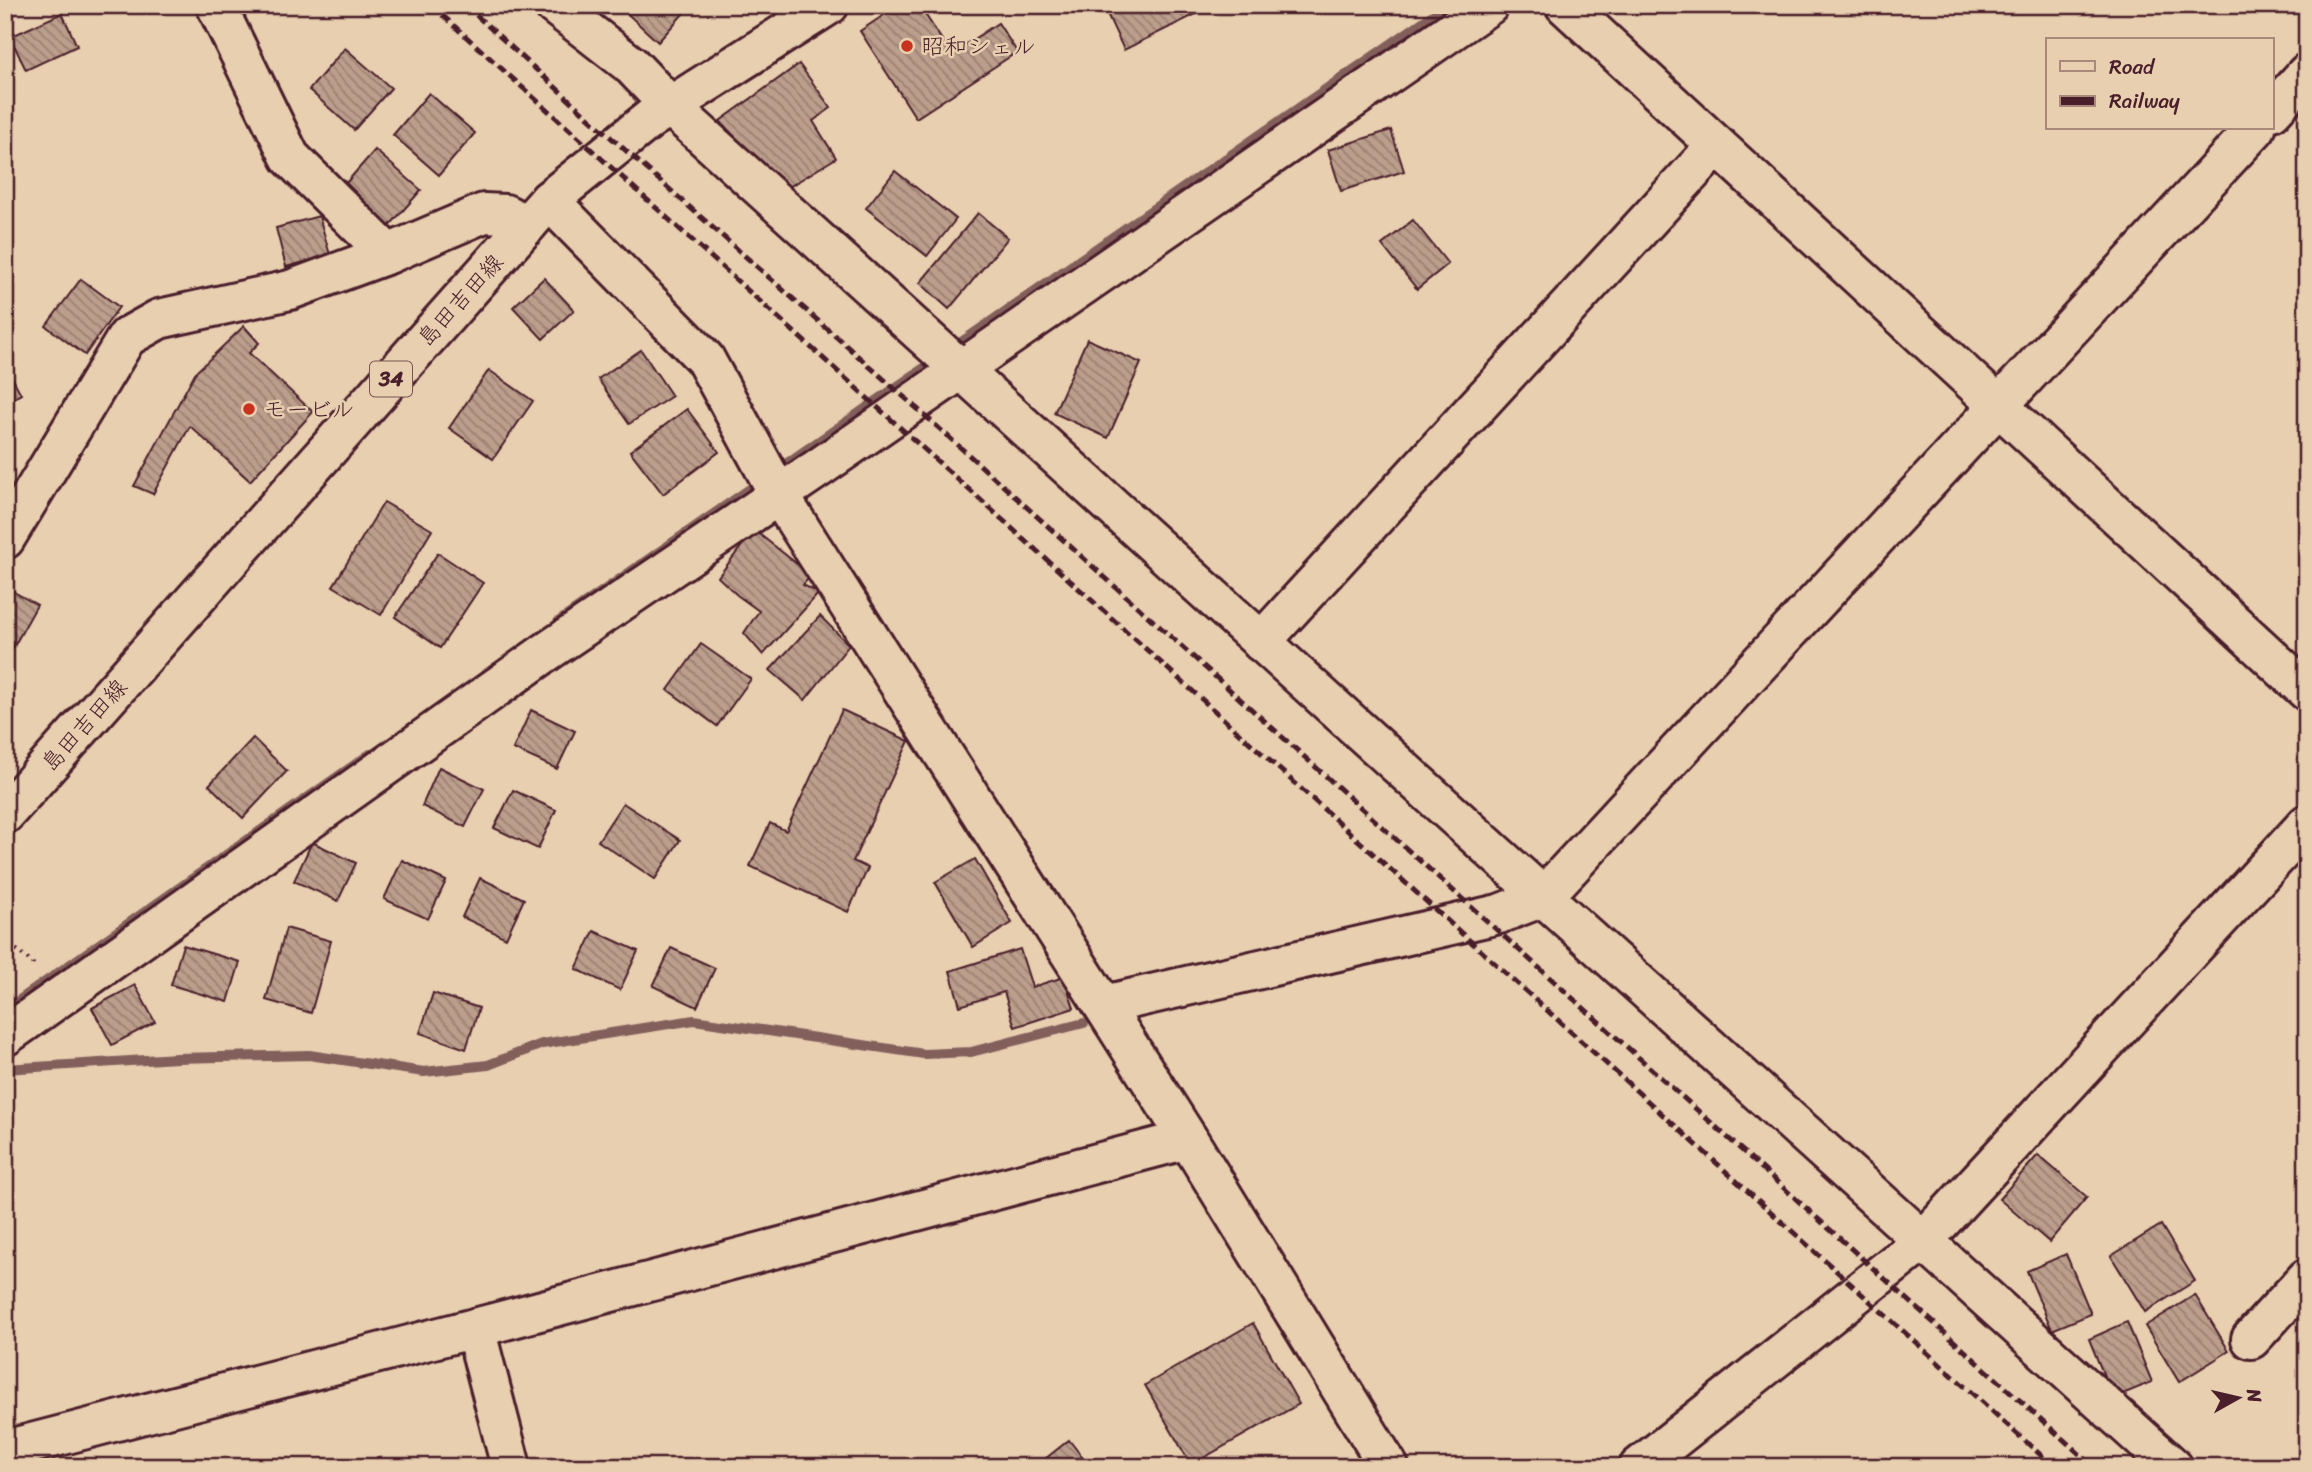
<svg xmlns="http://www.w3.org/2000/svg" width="2312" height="1472" viewBox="0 0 2312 1472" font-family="Sriracha,'Klee One',sans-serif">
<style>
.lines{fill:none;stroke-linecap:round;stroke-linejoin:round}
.stream{stroke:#835f5b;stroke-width:10}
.building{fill:url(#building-back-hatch);stroke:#4a1f2b;stroke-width:2}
.minor-casing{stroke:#4a1f2b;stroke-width:44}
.major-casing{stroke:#4a1f2b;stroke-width:44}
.path{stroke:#4a1f2b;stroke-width:4.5;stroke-dasharray:2 5;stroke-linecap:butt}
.minor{stroke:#e7cfb0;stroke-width:38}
.major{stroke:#e7cfb0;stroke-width:38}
.rail{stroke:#4a1f2b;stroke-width:5;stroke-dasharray:10 5;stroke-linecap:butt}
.poi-dot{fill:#c8321e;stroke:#e7cfb0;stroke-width:2.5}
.labels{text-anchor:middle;stroke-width:5;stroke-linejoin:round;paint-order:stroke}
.shield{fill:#e7cfb0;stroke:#795453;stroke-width:2}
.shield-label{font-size:21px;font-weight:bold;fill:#4a1f2b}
.poi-label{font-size:23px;fill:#4a1f2b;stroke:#e7cfb0;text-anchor:start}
.street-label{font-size:23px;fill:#4a1f2b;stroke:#e7cfb0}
</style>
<defs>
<pattern id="building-back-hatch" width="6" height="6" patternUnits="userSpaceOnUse" patternTransform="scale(1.75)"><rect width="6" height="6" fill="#bb9e8b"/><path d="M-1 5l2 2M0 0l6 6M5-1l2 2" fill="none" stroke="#9a8072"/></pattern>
</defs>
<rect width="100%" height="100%" fill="#e7cfb0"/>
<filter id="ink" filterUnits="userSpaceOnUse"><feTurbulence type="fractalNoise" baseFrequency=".0143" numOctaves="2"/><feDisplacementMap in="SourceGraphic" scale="14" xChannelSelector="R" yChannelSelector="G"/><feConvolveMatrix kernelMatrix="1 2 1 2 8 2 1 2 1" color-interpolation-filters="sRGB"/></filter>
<g filter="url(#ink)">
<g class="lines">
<g class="stream">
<polyline points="558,622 1447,5"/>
<polyline points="5,1010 370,754"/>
<polyline points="5,1069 177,1058 309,1055 424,1072 488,1065 542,1044 694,1020 924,1054 971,1052 1084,1023"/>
</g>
</g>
<g class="building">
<polygon points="618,5 691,5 658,42"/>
<polygon points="899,5 919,5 951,54 998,23 1017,52 916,118 860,31"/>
<polygon points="1103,5 1214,5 1124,50"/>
<polygon points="62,13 77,46 26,70 10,37"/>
<polygon points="345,48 391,88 354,130 309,90"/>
<polygon points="799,64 831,108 813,121 836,158 784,190 720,121"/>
<polygon points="429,93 475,133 439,175 393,135"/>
<polygon points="1391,130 1404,171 1341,191 1328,150"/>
<polygon points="375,150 421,190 385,231 339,191"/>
<polygon points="895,171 956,219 927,256 866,208"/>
<polygon points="978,213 1008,238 949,309 920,283"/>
<polygon points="319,216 330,255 286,267 276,228"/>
<polygon points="1413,220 1448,264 1417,289 1382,245"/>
<polygon points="544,278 574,310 543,339 513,307"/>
<polygon points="81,279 119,307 85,355 46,326"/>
<polygon points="244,326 259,343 249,353 313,412 250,481 190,426 153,494 134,486 195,373"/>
<polygon points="1087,339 1141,363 1108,438 1054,413"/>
<polygon points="641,350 672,396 629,424 598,379"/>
<polygon points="5,364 21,394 5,403"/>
<polygon points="489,370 533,401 493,459 449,428"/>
<polygon points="687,409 719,452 663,494 630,451"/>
<polygon points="384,502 432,530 381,615 333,586"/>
<polygon points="754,530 811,575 803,585 819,593 763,655 744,633 759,611 737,595 718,577"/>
<polygon points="438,553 483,583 440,648 395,617"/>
<polygon points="5,587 37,605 13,648 5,643"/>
<polygon points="820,616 849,645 805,700 770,670"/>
<polygon points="701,644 751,679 717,726 668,690"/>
<polygon points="531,710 575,731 557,769 513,749"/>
<polygon points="842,710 909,741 853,861 868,868 848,912 750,866 770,823 786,831"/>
<polygon points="253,738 287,771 243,818 209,785"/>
<polygon points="439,767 484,789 465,827 422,806"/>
<polygon points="513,790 556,810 538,849 494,828"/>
<polygon points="623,803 680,840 655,879 598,841"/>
<polygon points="312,842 356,863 338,901 294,881"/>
<polygon points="975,859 1012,923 973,947 935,882"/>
<polygon points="402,860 446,881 428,919 384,899"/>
<polygon points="480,878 524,899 506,938 462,917"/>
<polygon points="286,928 331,941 311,1013 266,1000"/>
<polygon points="594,931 638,951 620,990 576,969"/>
<polygon points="183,945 240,962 228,1002 171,985"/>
<polygon points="671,948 715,968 697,1007 653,986"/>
<polygon points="1020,949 1032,987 1064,977 1074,1008 1015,1027 1004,992 960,1006 950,971"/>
<polygon points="135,985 155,1022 112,1045 92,1008"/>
<polygon points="433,993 479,1008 466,1049 420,1033"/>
<polygon points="2038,1155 2087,1197 2049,1242 1999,1199"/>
<polygon points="2161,1225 2195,1281 2145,1312 2111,1256"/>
<polygon points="2066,1254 2091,1314 2052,1330 2027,1271"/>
<polygon points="2195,1295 2229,1351 2179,1382 2145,1326"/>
<polygon points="2127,1322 2152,1382 2113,1398 2089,1339"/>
<polygon points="1253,1323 1299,1404 1191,1465 1145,1385"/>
<polygon points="1069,1440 1090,1467 1035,1467"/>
</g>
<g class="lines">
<defs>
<g id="minor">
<polyline points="216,5 290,157 388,254"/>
<polyline points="554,5 631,65 670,106 2173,1467"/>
<polyline points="1565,5 2307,691"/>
<polyline points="2272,111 2307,73"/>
<polyline points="549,200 705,359 779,495 1188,1139 1389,1467"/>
<polyline points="5,539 127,337 159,319 290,290 388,254 484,213 505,214 527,225"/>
<polyline points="1261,642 1716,146"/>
<polyline points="1104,1005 1499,914 1543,897 2256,128"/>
<polyline points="5,1036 545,653 817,469 1489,5"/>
<polyline points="475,1328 511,1467"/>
<polyline points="2251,1339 2307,1278"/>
<polyline points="5,1450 475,1328 1188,1139"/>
<polyline points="1639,1467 1923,1241 2307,824"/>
</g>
<polyline id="major" points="5,814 549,200 650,119 829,5"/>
</defs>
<use href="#minor" class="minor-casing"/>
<use href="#major" class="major-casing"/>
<polyline class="path" points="5,941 32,962 34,968"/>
<use href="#minor" class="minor"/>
<use href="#major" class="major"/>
<g class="rail">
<polyline points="431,5 2054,1467"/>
<polyline points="465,5 597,125 921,412 2094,1467"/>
</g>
</g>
</g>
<g class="poi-dot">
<circle cx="907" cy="46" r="7"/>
<circle cx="249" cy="409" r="7"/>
</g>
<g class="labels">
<rect class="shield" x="370" y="361.5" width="42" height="35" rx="5"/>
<g class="shield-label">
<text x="391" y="386">34</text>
</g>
<g class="poi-label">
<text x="921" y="54">昭和シェル</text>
<text x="263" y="417">モービル</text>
</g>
<g class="street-label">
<text transform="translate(460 300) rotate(-48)" y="8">島田吉田線</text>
<text transform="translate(84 725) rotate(-48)" y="8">島田吉田線</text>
</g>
</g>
<rect width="2312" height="1472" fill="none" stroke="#e7cfb0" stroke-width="28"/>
<rect x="14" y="14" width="2284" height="1444" fill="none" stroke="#4a1f2b" stroke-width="2.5" filter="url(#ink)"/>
<rect x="2046" y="38" width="228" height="91" fill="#e7cfb0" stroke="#a8897b" stroke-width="2"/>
<rect x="2060" y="61" width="35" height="10" fill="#e7cfb0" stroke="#a8897b" stroke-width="2"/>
<text x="2109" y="74" font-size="21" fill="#4a1f2b">Road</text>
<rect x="2060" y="96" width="35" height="10" fill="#4a1f2b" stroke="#a8897b" stroke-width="2"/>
<text x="2109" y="108" font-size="21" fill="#4a1f2b">Railway</text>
<g transform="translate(2238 1398) rotate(82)" stroke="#e7cfb0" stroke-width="5" paint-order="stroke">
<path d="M0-5L12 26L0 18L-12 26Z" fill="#4a1f2b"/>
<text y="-10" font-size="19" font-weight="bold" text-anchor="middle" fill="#4a1f2b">N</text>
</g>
</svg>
